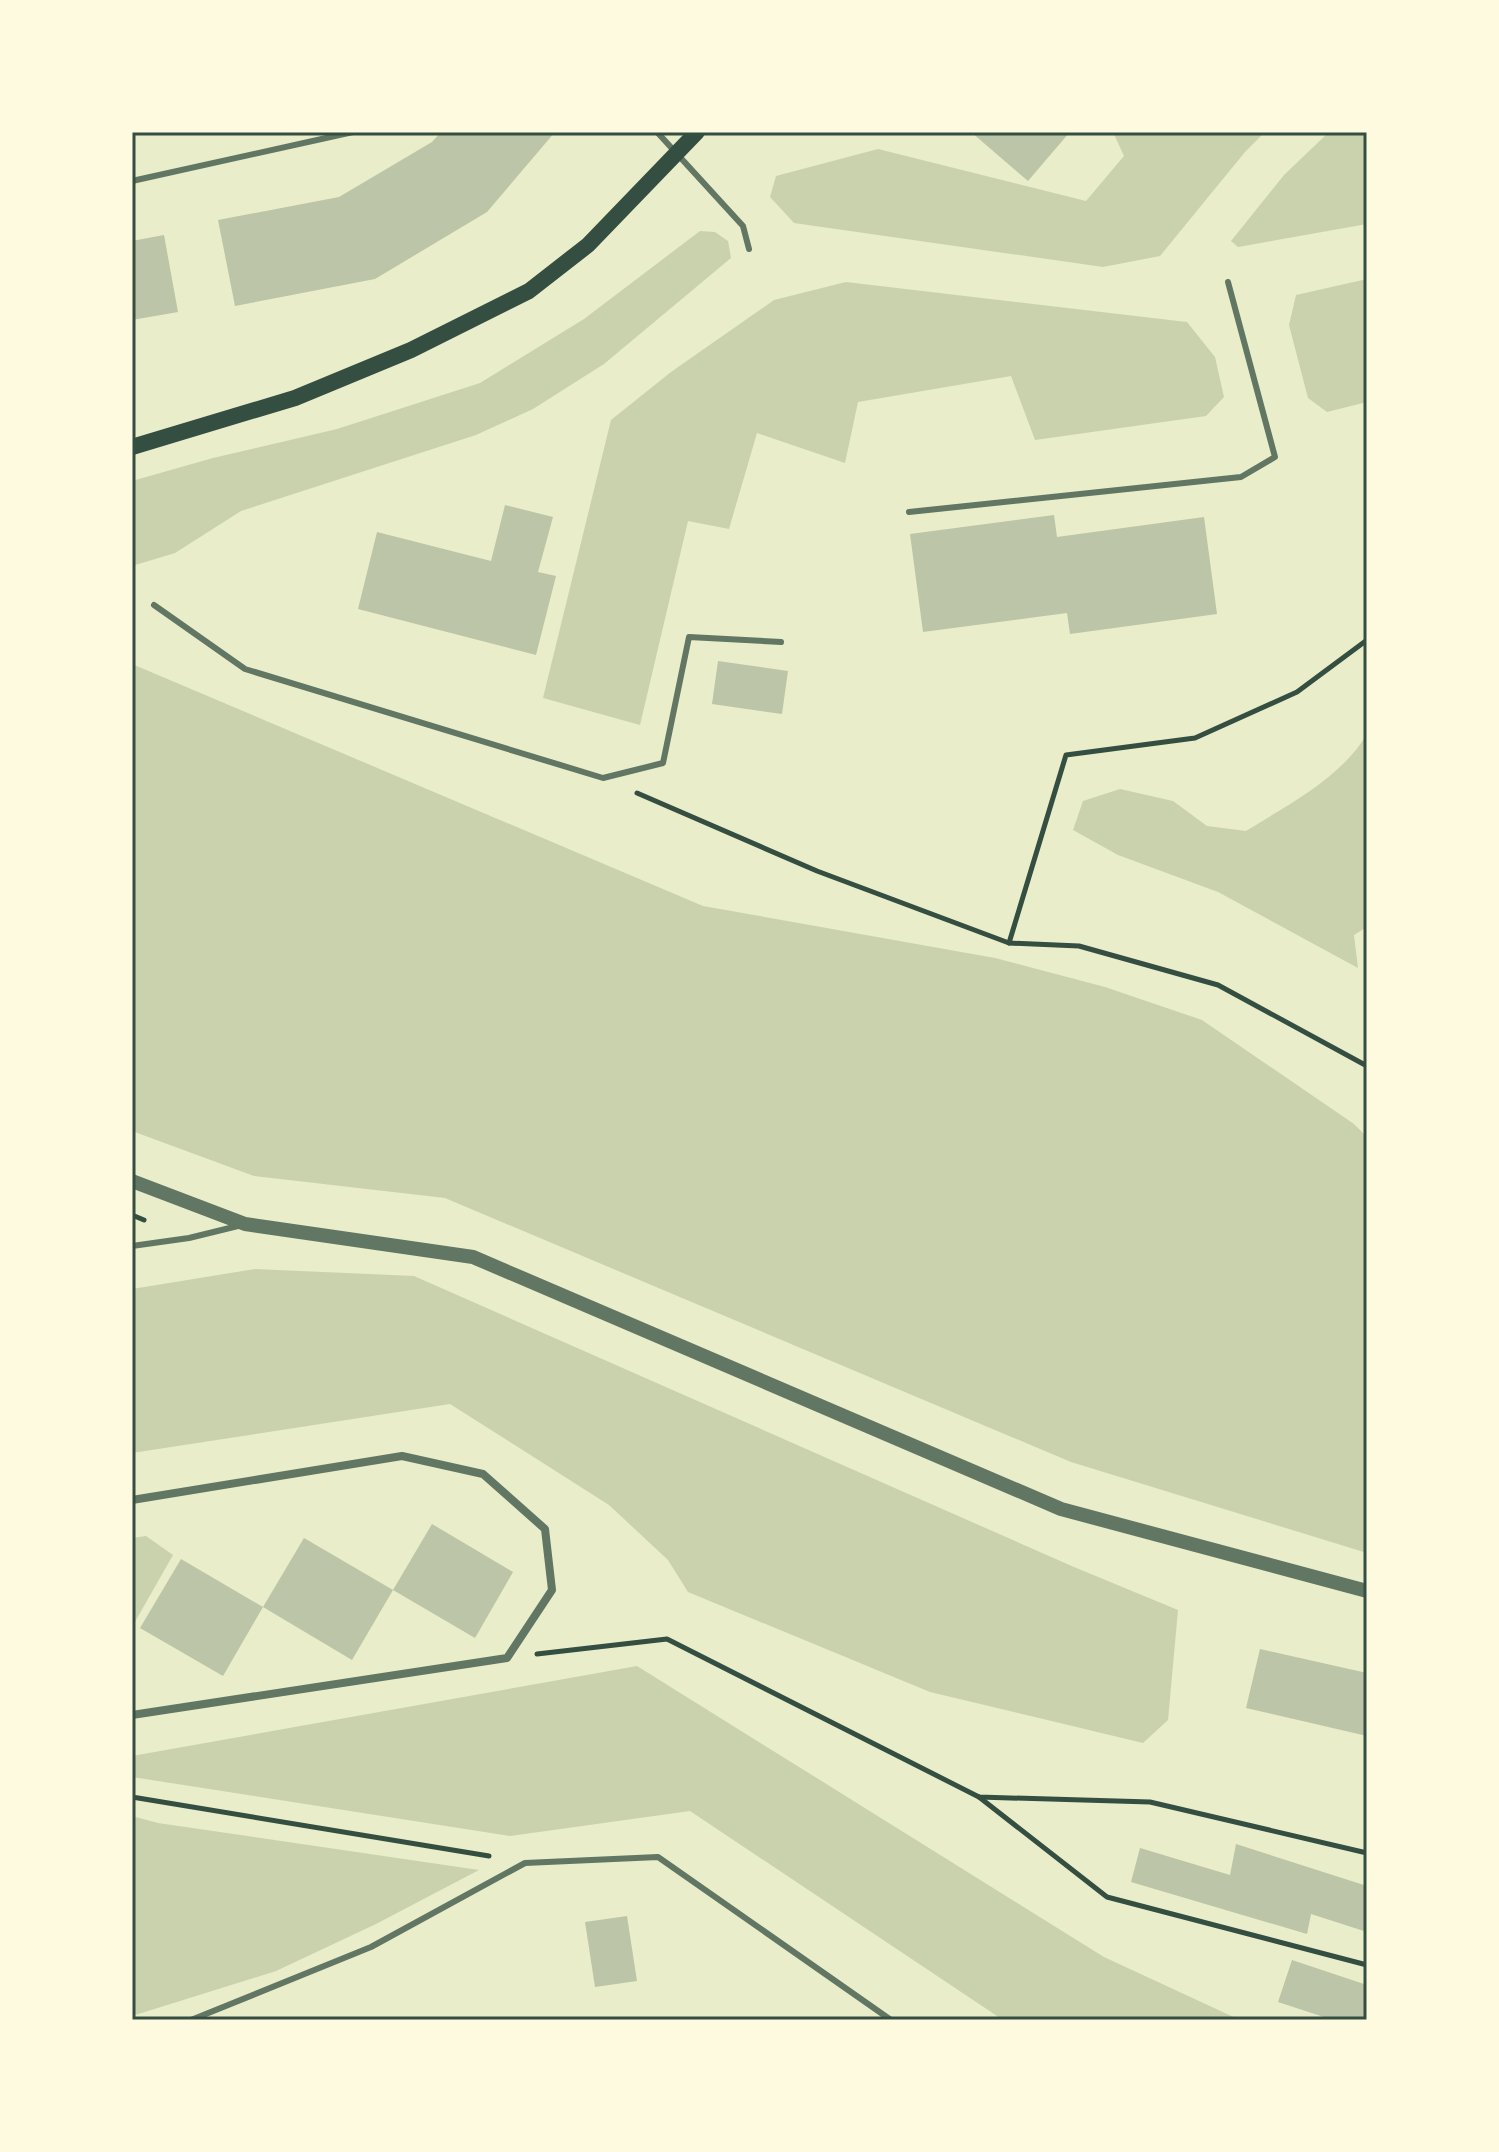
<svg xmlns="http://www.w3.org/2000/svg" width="1499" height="2152" viewBox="0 0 1499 2152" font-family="'Work Sans',sans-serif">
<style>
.green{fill:#cad2ad}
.building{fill:#bcc5a7}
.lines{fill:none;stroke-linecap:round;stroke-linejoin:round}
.path{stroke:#344e41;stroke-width:5}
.service{stroke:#617663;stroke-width:6}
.minor{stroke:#617663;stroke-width:8}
.tertiary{stroke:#617663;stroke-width:14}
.secondary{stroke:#344e41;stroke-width:16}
.neatline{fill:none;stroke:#344e41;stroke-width:3}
</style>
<rect width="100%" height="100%" fill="#e9edc9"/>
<g class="green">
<polygon points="1113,132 1265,132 1245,152 1160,256 1103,267 794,223 770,197 776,176 878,149 1086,201 1124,156"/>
<polygon points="1329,132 1363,132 1367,136 1367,224 1238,247 1231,241 1284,175"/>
<polygon points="700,231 715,232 728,241 731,258 604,364 533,409 476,435 241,511 175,553 132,566 132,481 213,458 337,429 480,383 584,319"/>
<polygon points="1367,279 1367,402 1327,412 1308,398 1289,325 1296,295"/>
<polygon points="846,282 1187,322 1215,357 1224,397 1206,416 1035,440 1011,376 858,402 845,463 757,433 729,529 688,521 640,725 543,698 611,420 671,372 774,300"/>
<polygon points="132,664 703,906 995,958 1105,987 1202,1020 1354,1124 1367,1137 1367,1553 1071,1462 445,1198 254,1176 132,1131"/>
<path d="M1367,734V927L1354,935L1358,968L1218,892L1118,855L1073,830L1083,801L1120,789L1173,801L1207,826L1246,831C1289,804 1341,778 1367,734Z"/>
<polygon points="255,1269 414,1276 1074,1567 1178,1610 1168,1720 1143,1743 930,1692 688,1592 668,1560 609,1505 450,1404 132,1453 132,1289"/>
<polygon points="146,1536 173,1555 132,1627 132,1538"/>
<polygon points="637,1666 1104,1957 1240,2020 1003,2020 690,1811 510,1836 132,1777 132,1756"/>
<polygon points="132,1816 158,1823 479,1870 376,1924 276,1971 132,2016"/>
</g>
<g class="building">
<polygon points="441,132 555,132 487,212 375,279 235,306 218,220 339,197 432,142"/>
<polygon points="971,132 1067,132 1069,133 1028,181"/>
<polygon points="164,235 178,312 132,320 132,241"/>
<polygon points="505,505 553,517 538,572 556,576 536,655 358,609 377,532 491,561"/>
<polygon points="1054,515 1057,537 1204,517 1217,614 1070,634 1067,613 923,632 910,534"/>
<polygon points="718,661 788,671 782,714 712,704"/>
<polygon points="432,1524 513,1572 475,1638 393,1590"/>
<polygon points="304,1538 393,1590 352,1660 263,1607"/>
<polygon points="181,1559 263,1607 223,1676 140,1628"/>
<polygon points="1260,1649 1367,1673 1367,1736 1246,1708"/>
<polygon points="1236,1844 1367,1886 1367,1932 1311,1914 1307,1934 1131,1882 1140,1848 1230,1875"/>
<polygon points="627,1916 637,1981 595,1987 585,1922"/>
<polygon points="1292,1960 1367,1985 1367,2020 1333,2020 1278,2002"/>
</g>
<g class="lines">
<g class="path">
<polyline points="637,793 817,871 1009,943 1079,946 1218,985 1367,1066"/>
<polyline points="1009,943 1066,755 1195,738 1297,692 1367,640"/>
<polyline points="132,1215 144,1220"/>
<polyline points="537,1654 667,1639 979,1797 1150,1802 1367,1853"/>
<polyline points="132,1797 489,1856"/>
<polyline points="979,1797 1107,1897 1367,1965"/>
</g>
<g class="service">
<polyline points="657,132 743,226 749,249"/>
<polyline points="132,181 353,132"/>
<polyline points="909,512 1241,477 1275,457 1228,282"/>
<polyline points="154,605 245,669 603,778 663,763 689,637 781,642"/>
<polyline points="132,1246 189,1238 242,1225"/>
<polyline points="191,2020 371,1947 525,1863 658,1857 891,2020"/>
</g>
<polyline class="minor" points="132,1500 402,1456 483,1474 545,1529 552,1590 507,1658 132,1715"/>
<polyline class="tertiary" points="132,1181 245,1224 473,1257 1061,1509 1367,1591"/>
<polyline class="secondary" points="132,447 295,398 411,350 529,291 588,245 697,132"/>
</g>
<rect width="1499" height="2152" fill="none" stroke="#fefae0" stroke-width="268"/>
<rect x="134" y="134" width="1231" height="1884" class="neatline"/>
</svg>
